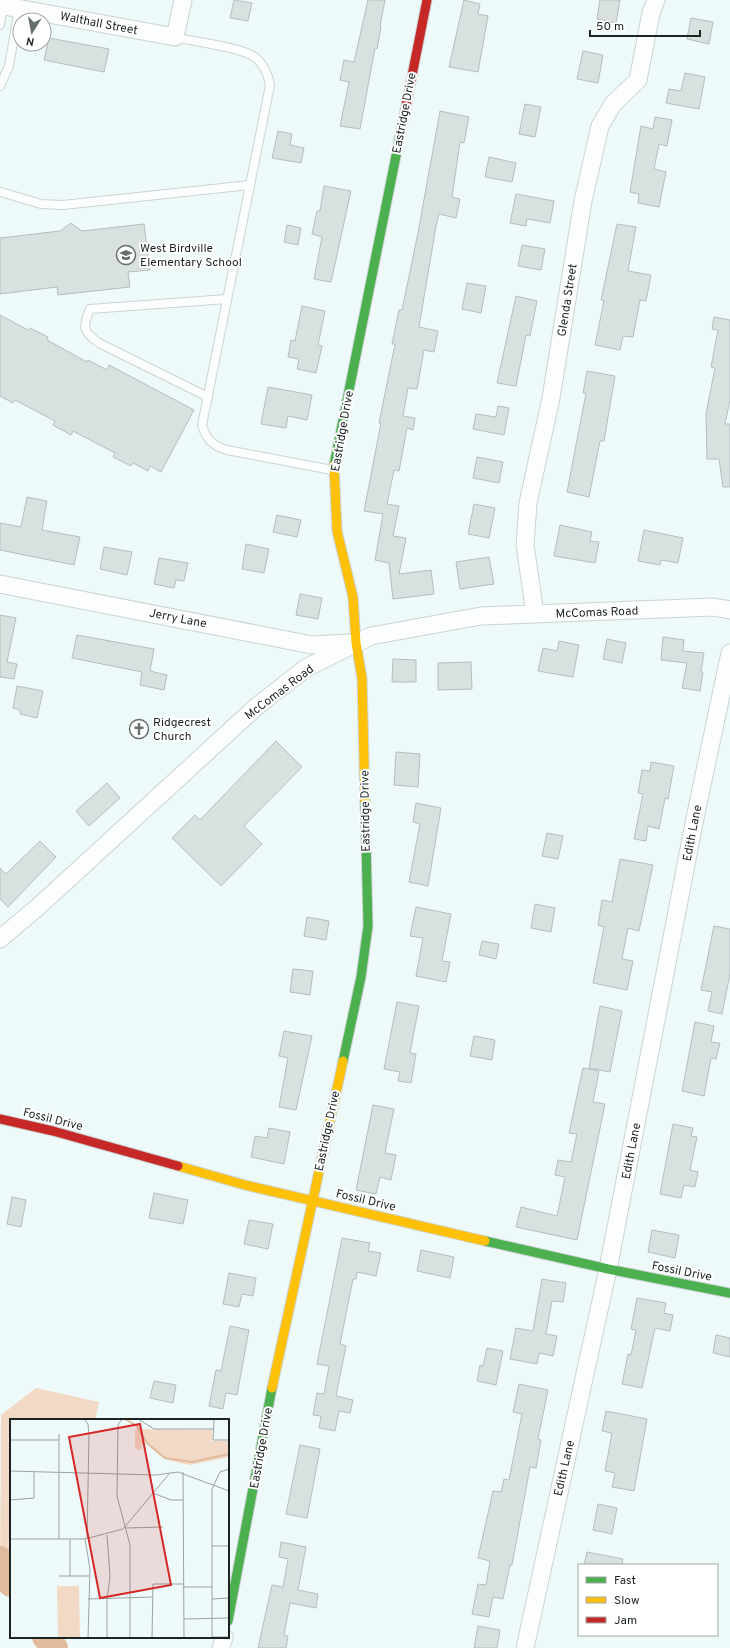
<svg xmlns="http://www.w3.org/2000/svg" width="730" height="1648" viewBox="0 0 730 1648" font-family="Overpass,sans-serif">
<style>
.green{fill:#f1d9c5}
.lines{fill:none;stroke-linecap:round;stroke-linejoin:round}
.river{stroke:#e2bb9d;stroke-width:26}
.building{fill:#d8e0e0;stroke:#b5bebe}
.lane-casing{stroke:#cbd3d3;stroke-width:10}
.street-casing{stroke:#cbd3d3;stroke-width:19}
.fast-casing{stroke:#cbd3d3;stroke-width:11}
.slow-casing{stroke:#cbd3d3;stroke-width:11}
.jam-casing{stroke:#cbd3d3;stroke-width:11}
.lane{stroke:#fcfefe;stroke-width:8}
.street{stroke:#fcfefe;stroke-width:17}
.fast{stroke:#4caf50;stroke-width:9}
.slow{stroke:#ffc107;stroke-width:9}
.jam{stroke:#c62828;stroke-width:9}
.labels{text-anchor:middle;stroke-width:4;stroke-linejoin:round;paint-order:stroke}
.street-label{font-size:12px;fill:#1c2323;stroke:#fff}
.poi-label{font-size:12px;fill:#1c2323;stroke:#fff;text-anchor:start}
.inset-river{fill:none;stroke:#e2bb9d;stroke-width:2}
.inset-road{fill:none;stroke:#9aa3a3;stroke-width:1}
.view{fill:#d62828;fill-opacity:0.15;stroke:#d62828;stroke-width:2}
.inset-edge{fill:none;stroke:#1c2323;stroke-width:2}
</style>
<rect width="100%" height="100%" fill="#eef9f9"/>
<polygon class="green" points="36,1388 99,1402 95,1420 11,1420 11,1594 0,1591 1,1415"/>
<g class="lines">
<g class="river">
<polyline points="0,1559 3,1570 11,1584"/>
<polyline points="45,1637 55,1648"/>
</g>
</g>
<g class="building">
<polygon points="234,0 252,3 248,21 230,18"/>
<polygon points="368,0 385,0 380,26 381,27 377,49 375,48 360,129 340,126 349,82 340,80 344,60 354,62"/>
<polygon points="464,0 480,4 478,14 488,16 478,72 449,67"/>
<polygon points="600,0 620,0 616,23 597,19"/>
<polygon points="691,18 713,22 709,44 687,39"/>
<polygon points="49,38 109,49 104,72 44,60"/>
<polygon points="583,51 603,55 598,83 577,79"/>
<polygon points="685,73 705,77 699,109 666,103 669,89 681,91"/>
<polygon points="525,104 541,107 535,137 519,134"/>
<polygon points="440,111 469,117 464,143 460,142 452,197 460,199 456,218 439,214 436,226 419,327 438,331 434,352 424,350 417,389 408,388 403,416 415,418 413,430 407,428 399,471 394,470 387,504 399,506 393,536 406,538 399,574 431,570 434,594 393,599 389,563 375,560 383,514 364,511 381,423 379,423 395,344 392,344 399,310 402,310 418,233"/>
<polygon points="655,117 672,120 667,146 659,144 654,169 666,172 659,207 638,203 639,194 630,192 641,126 653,129"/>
<polygon points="278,131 292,134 290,145 304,148 301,163 272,158"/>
<polygon points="489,157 516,163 512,182 485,177"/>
<polygon points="324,186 351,191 331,282 314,279 322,237 312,234 317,211 320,211"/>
<polygon points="516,194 554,201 550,223 527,219 526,226 510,223"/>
<polygon points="71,223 82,231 144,224 150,270 128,272 130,287 58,295 57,287 0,294 0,238 60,231"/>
<polygon points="617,224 636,227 628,271 651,275 646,301 640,300 633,337 623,336 620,350 595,345 604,301 601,300"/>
<polygon points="287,225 301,228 298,245 284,242"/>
<polygon points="522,245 545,249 541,270 518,266"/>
<polygon points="467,283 486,286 481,313 462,309"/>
<polygon points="516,296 537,301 530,336 526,335 516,386 497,383"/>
<polygon points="302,306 325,311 318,345 322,346 316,373 297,369 299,359 288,357 291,340 295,341"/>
<polygon points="0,315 28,330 30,328 48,337 47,340 87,362 88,360 107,370 109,365 194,410 161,472 150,466 148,471 133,463 131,466 113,457 115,453 73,431 71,435 53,425 55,421 15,400 13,403 0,396"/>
<polygon points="714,317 730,320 730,400 725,424 730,424 730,487 723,487 719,459 707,459 706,414 715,368 711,367 718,330 712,329"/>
<polygon points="587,371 615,376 604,441 600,441 589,497 567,492 586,393 583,393"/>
<polygon points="268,387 312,395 307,420 288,416 286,428 261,424"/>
<polygon points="498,406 509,408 504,435 473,429 476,414 496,417"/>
<polygon points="477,457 503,462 499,483 473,478"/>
<polygon points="27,497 47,501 42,530 80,537 74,565 0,550 0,523 21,527"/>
<polygon points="474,504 495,508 489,538 468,534"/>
<polygon points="277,515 301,520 297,537 273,532"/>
<polygon points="560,525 592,532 590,541 599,542 595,563 554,556"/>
<polygon points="644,530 683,538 678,563 661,560 660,565 638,561"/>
<polygon points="246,544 269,549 264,573 242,569"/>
<polygon points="104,547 132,552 127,575 100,569"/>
<polygon points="489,557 494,584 460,589 456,562"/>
<polygon points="159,558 188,563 184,581 176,580 174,588 154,584"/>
<polygon points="300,594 322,598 318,619 296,615"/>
<polygon points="0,615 16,618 7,662 17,664 14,679 0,677"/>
<polygon points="77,635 154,649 150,671 167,675 164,690 140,685 142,672 72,658"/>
<polygon points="663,637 684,640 683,651 704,653 701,672 703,672 700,691 682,688 687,663 661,660"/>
<polygon points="607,639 626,643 622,663 603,659"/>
<polygon points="559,641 579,645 573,677 538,671 543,648 557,651"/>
<polygon points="393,659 416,660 416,682 392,682"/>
<polygon points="471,662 472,689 438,690 438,663"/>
<polygon points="17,686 43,691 37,718 20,714 20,710 13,708"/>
<polygon points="276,741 302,767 244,826 262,844 221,886 172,838 195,815 200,820"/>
<polygon points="396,752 420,754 418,787 394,785"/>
<polygon points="651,762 674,766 668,799 665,798 659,829 648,826 646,841 634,839 643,794 638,793 642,770 650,771"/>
<polygon points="107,783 120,798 89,826 76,811"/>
<polygon points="416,803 441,808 428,886 409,882 420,824 413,822"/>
<polygon points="547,833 563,836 558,859 542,856"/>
<polygon points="40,841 56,857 8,907 0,899 0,868 6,874"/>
<polygon points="620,859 653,865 639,931 628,928 622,959 633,961 627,990 593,983 604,927 598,925 602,900 612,902"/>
<polygon points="535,904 555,908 551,932 531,928"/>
<polygon points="416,907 451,914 442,961 450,962 446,982 416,976 423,938 410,936"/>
<polygon points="307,917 329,921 326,940 304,936"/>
<polygon points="714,926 730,929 730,974 722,1014 708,1011 712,992 701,990"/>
<polygon points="482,941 499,944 496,959 479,955"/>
<polygon points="293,969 313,971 310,995 290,992"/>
<polygon points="397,1002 419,1006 410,1053 416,1054 411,1083 398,1081 400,1072 384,1069"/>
<polygon points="600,1006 622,1011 610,1072 589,1068"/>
<polygon points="695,1022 714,1026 711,1042 720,1043 716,1059 711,1058 704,1096 682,1091"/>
<polygon points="284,1031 312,1036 296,1110 279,1107 288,1058 279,1056"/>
<polygon points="474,1036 495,1040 492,1060 470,1056"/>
<polygon points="583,1068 599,1071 593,1102 605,1104 577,1240 516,1227 521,1207 557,1216 565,1177 555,1175 558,1160 571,1162 577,1134 569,1133"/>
<polygon points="373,1105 394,1109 385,1153 396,1155 391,1180 380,1177 376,1194 356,1190"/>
<polygon points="673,1124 693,1128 691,1136 697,1137 690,1170 698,1172 695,1187 684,1185 681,1198 660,1194"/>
<polygon points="269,1128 290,1132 284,1164 251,1157 255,1136 267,1138"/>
<polygon points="154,1193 188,1200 183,1224 149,1218"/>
<polygon points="12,1197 26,1200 21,1227 7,1224"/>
<polygon points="249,1220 273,1224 268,1249 244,1244"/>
<polygon points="652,1230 679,1235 675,1258 648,1252"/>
<polygon points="342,1238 370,1243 368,1251 381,1253 376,1276 357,1272 356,1279 353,1279 340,1344 346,1346 336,1396 353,1400 350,1413 339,1411 335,1431 319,1428 321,1416 313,1415 317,1393 324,1394 329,1366 317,1364"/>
<polygon points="421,1250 454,1257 450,1278 417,1271"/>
<polygon points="229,1273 256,1278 253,1296 242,1294 239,1307 223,1304"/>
<polygon points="542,1279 566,1283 563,1302 552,1301 546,1334 557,1336 553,1356 539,1353 537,1364 510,1359 516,1328 533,1331"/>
<polygon points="637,1298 666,1303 664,1313 673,1315 670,1331 655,1328 642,1388 622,1384 628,1354 631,1355 636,1330 631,1329"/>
<polygon points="230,1326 249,1330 237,1395 226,1393 223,1409 209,1406 216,1370 221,1371"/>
<polygon points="716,1335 730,1338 730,1357 713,1353"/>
<polygon points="487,1348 503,1351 496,1385 477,1381 480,1365 483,1366"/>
<polygon points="154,1381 176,1385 173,1403 150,1398"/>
<polygon points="519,1384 548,1390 538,1439 541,1440 536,1468 530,1467 512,1565 510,1565 503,1599 493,1597 489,1617 472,1614 478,1584 486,1585 490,1561 478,1558 493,1491 501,1492 504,1479 509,1480 522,1414 513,1412"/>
<polygon points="606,1411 647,1419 634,1491 612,1487 615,1473 605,1471 612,1433 602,1431"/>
<polygon points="300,1445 320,1449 307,1518 286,1514"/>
<polygon points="598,1504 617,1508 612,1534 593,1530"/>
<polygon points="281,1542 306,1547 298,1590 318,1594 316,1608 290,1603 284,1635 288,1636 286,1648 258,1648 272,1585 283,1587 288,1559 279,1557"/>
<polygon points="587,1552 623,1559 622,1565 584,1565"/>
<polygon points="478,1626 500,1630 497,1648 474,1648"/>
</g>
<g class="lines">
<defs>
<g id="lane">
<polyline points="0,25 3,5"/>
<path d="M175,37C194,42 242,47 256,58C264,65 268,74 270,85L202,425C206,439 213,446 227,450L332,470"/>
<polyline points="0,86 9,66 19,8"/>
<polyline points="1,192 41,204 63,205 250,185"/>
<path d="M208,397L99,343C83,332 82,327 90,309L227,299"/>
</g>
<g id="street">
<polyline points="0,5 175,37 183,0"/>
<polyline points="0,584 312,645 350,643"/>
<polyline points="535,614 525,545 528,503 551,398 583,201 600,126 613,104 638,80 651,13 656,0"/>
<polyline points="0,939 39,906 256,707 306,668 371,636 481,616 713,607 730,610"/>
<polyline points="221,1648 224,1637"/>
<polyline points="525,1648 608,1269 695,818 730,653"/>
</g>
<g id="fast">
<polyline points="334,465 405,111"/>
<polyline points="343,1061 361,977 368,926 365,801"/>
<polyline points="485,1241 608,1269 730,1293"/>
<polyline points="228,1621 272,1388"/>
</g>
<g id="slow">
<polyline points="334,465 337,531 353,597 356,643 362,678 365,801"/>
<polyline points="178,1166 245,1185 485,1241"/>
<polyline points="272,1388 343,1061"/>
</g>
<g id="jam">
<polyline points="405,111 427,0"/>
<polyline points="0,1119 53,1131 178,1166"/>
</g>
</defs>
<use href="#lane" class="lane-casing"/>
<use href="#street" class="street-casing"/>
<use href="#fast" class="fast-casing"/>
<use href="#slow" class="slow-casing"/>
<use href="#jam" class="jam-casing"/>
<use href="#lane" class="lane"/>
<use href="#street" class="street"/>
<use href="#fast" class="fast"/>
<use href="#slow" class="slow"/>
<use href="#jam" class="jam"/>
</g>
<defs>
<symbol id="school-ring" viewBox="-11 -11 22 22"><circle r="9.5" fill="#fff" stroke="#666e6e" stroke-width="1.5"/><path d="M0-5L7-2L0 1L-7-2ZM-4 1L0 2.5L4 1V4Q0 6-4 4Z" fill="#666e6e"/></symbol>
<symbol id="church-ring" viewBox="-11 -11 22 22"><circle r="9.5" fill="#fff" stroke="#666e6e" stroke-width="1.5"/><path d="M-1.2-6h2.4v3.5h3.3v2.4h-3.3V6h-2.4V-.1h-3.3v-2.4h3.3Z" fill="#666e6e"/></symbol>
</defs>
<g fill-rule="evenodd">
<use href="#school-ring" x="115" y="244" width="22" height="22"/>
<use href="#church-ring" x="128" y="718" width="22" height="22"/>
</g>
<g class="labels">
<g class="street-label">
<text transform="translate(99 23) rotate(11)" y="4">Walthall Street</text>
<text transform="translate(404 113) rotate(-79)" y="4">Eastridge Drive</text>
<text transform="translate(567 300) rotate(-81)" y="4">Glenda Street</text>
<text transform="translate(342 431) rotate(-80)" y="4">Eastridge Drive</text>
<text transform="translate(597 612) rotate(-2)" y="4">McComas Road</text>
<text transform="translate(178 618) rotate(11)" y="4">Jerry Lane</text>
<text transform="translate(279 692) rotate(-37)" y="4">McComas Road</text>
<text transform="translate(365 811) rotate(-91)" y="4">Eastridge Drive</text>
<text transform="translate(692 833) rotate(-79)" y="4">Edith Lane</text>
<text transform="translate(53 1119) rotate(14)" y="4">Fossil Drive</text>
<text transform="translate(327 1131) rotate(-78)" y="4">Eastridge Drive</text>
<text transform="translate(631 1151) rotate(-79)" y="4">Edith Lane</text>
<text transform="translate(366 1200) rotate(13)" y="4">Fossil Drive</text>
<text transform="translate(682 1271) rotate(11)" y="4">Fossil Drive</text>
<text transform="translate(261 1448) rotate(-80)" y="4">Eastridge Drive</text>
<text transform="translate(564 1468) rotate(-77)" y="4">Edith Lane</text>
</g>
<g class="poi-label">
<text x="140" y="252">West Birdville<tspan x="140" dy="14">Elementary School</tspan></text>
<text x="153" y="726">Ridgecrest<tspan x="153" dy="14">Church</tspan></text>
</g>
</g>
<g transform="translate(10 1419)">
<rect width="219" height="219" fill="#eef9f9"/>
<path d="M125,10L202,11V22H219V38L180,46L161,42L149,36L134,21L131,31L125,30ZM47,167H69L70,219H48Z" fill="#f1d9c5"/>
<path class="inset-river" d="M115,0L127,7L137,24L155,39L182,43L219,35"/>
<path class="inset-road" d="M74,0L78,5L79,16L77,120M112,0L108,6L107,77L120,126V219M128,0L144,10H204M204,0L203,21H219M0,21H49M0,52L146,56L168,53L219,72M173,53L174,219M143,74L161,81H173M0,81L24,79V53M116,109L153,108M0,120H75L113,110L159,55M49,120V15M75,120L80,150L78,219M60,121V157M202,127H219M49,157H79M173,168H202M78,180L143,178M202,180L219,179M174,200L219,199M202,218H219M97,219V181L100,157L97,116M142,219L143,165H173M202,219V70L210,53L219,50"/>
<path class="view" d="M130,5L161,166L90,179L59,18Z"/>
<rect width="219" height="219" class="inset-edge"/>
</g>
<rect x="578" y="1564" width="140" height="72" fill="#ffffff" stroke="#a4a7a7"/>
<rect x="586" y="1577" width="20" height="6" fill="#4caf50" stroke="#a4a7a7"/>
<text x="614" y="1584" font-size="12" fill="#1c2323">Fast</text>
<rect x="586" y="1597" width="20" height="6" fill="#ffc107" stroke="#a4a7a7"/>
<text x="614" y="1604" font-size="12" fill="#1c2323">Slow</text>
<rect x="586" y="1617" width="20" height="6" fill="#c62828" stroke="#a4a7a7"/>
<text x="614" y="1624" font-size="12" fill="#1c2323">Jam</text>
<g transform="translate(32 32) rotate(191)"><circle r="19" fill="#ffffff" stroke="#a4a7a7"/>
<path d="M0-3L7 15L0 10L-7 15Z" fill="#666e6e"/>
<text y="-6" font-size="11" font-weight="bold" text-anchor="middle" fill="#1c2323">N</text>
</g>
<path d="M590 30v6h110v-6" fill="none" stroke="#1c2323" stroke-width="2"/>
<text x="596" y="30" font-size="12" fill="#1c2323" stroke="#ffffff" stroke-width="3" paint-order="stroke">50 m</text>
</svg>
